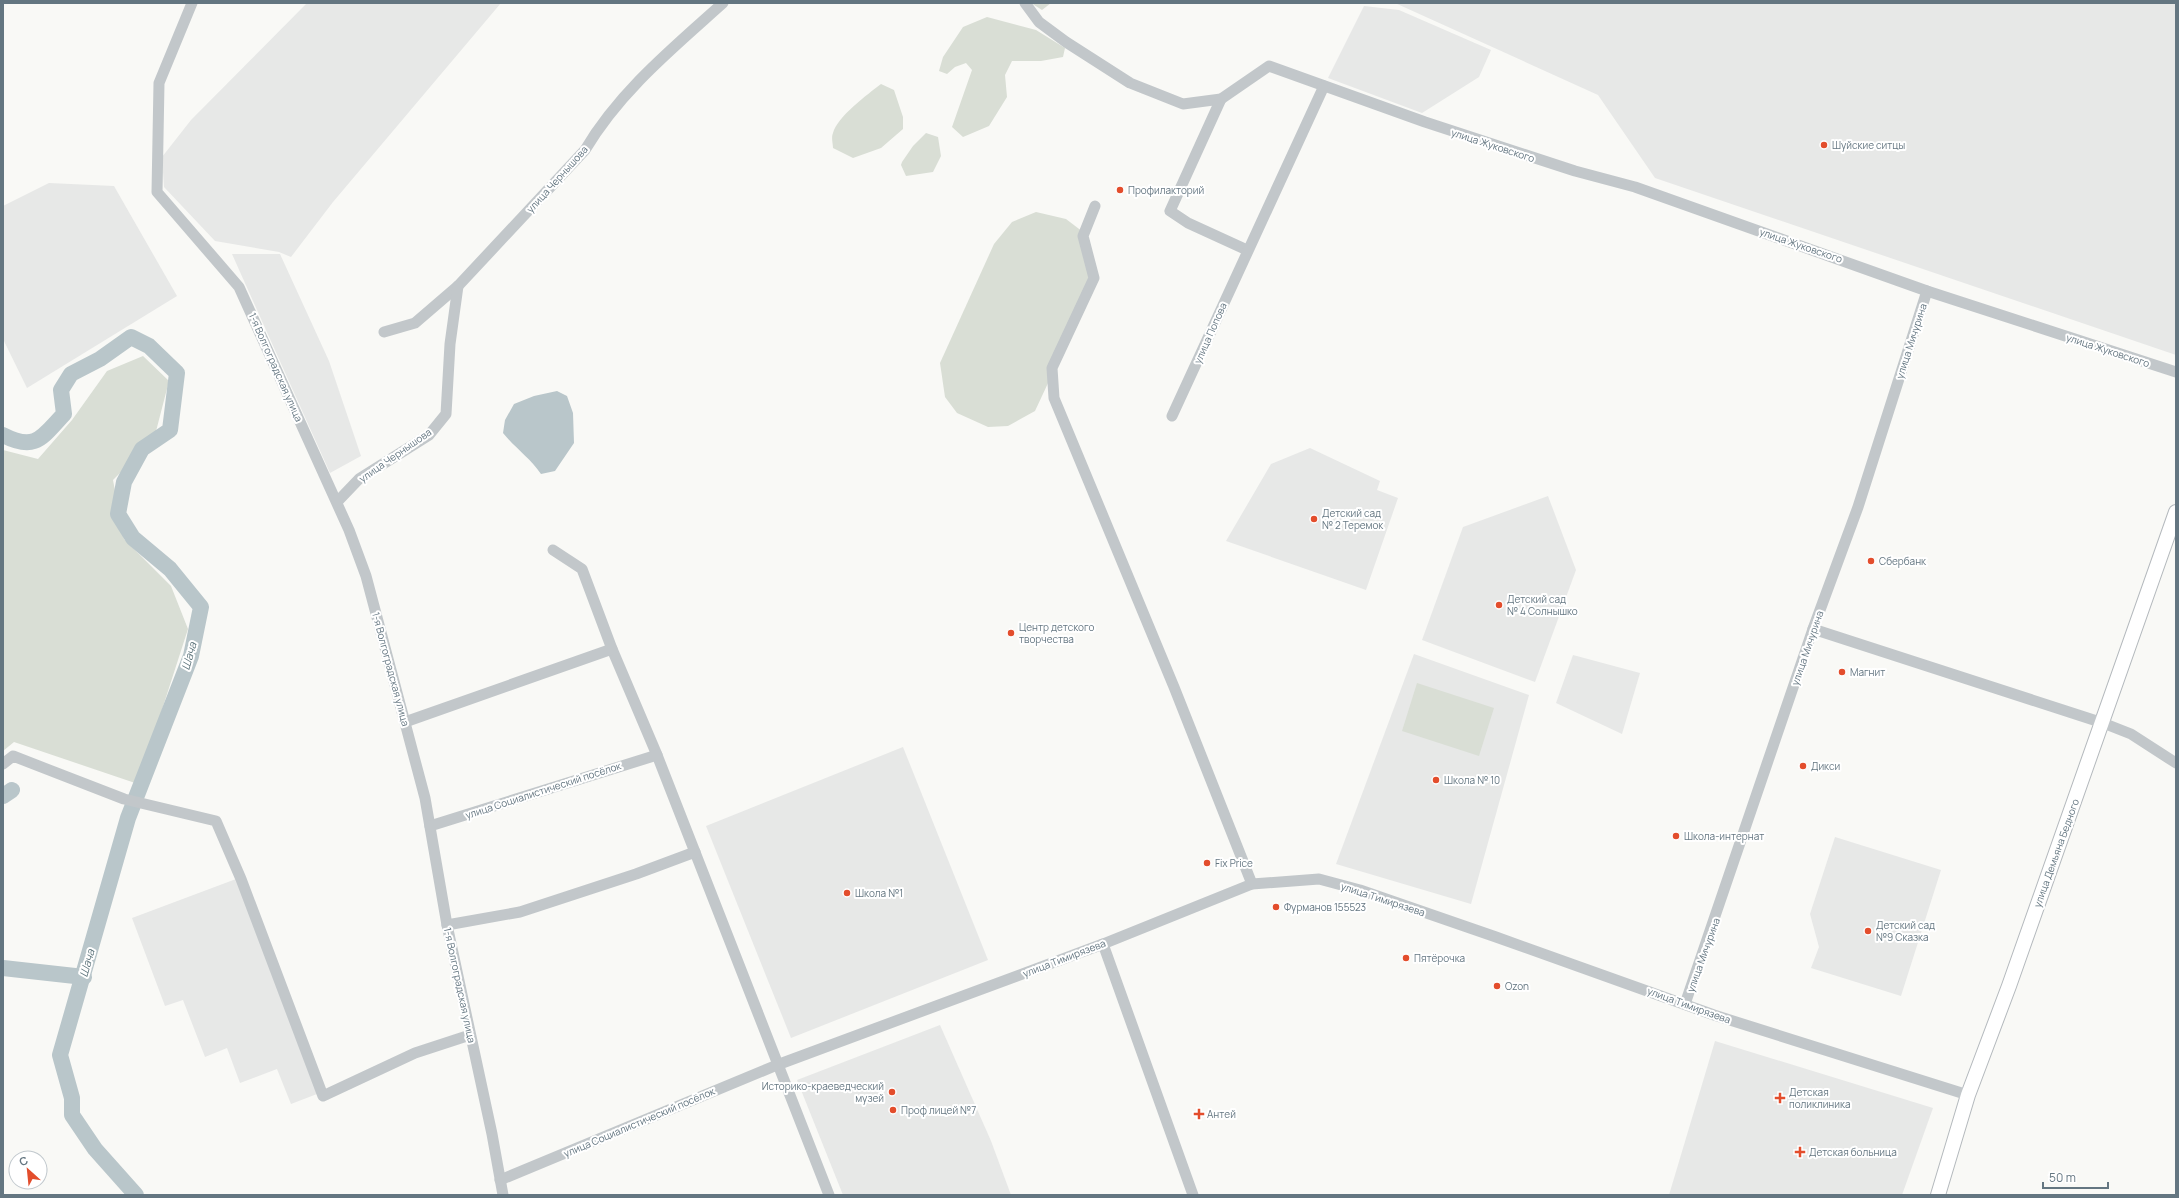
<svg xmlns="http://www.w3.org/2000/svg" width="2179" height="1198" viewBox="0 0 2179 1198" font-family="Manrope,sans-serif">
<style>
.built{fill:#e7e8e7}
.green{fill:#d9ded5}
.water{fill:#b9c6ca}
.lines{fill:none;stroke-linecap:round;stroke-linejoin:round}
.river{stroke:#b9c6ca;stroke-width:16}
.major-casing{stroke:#b4b9bd;stroke-width:16}
.minor{stroke:#c2c7ca;stroke-width:11}
.major{stroke:#fff;stroke-width:14}
.poi-dot{fill:#e34d2c;stroke:#fff;stroke-width:1.5}
.labels{text-anchor:middle;stroke-width:4;stroke-linejoin:round;paint-order:stroke}
.street-label{font-size:10px;fill:#647681;stroke:#fff}
.poi-label{font-size:10px;fill:#647681;stroke:#fff;text-anchor:start}
.water-label{font-size:11px;font-style:italic;fill:#5e757c;stroke:#fff}
</style>
<rect width="100%" height="100%" fill="#f9f9f6"/>
<g class="built">
<polygon points="307,3 501,3 333,202 291,257 279,252 215,241 164,187 162,157 191,120"/>
<polygon points="1395,3 2176,3 2176,355 1655,178 1598,95"/>
<polygon points="1364,6 1399,10 1491,50 1479,77 1422,113 1328,78"/>
<polygon points="49,183 114,186 177,296 27,388 3,339 3,206"/>
<polygon points="232,254 280,254 329,361 361,456 330,473"/>
<polygon points="1310,448 1380,481 1377,490 1398,498 1366,590 1226,541 1271,464"/>
<polygon points="1548,496 1576,570 1535,682 1422,640 1463,527"/>
<polygon points="1414,654 1529,695 1471,904 1336,864"/>
<polygon points="1573,655 1640,673 1622,734 1556,703"/>
<polygon points="903,747 988,960 791,1038 706,826"/>
<polygon points="1835,837 1941,870 1901,996 1811,968 1819,947 1810,914"/>
<polygon points="236,879 317,1094 291,1104 277,1069 240,1083 227,1048 205,1057 183,1000 165,1006 132,918"/>
<polygon points="940,1025 991,1141 1011,1195 843,1195 797,1080"/>
<polygon points="1715,1041 1933,1108 1902,1195 1669,1195"/>
</g>
<g class="green">
<polygon points="1031,3 1051,3 1042,10"/>
<polygon points="987,17 1036,30 1065,48 1063,57 1041,61 1012,61 1005,75 1007,97 989,126 963,137 952,127 972,70 966,63 955,67 947,74 939,71 943,57 963,27"/>
<path d="M881,84L894,90L903,117V129L881,148L853,158L833,148C833,144 831,137 833,133C837,117 868,94 881,84Z"/>
<polygon points="926,133 938,137 941,156 933,172 906,176 901,165 902,162 913,146"/>
<polygon points="1036,212 1066,219 1087,235 1097,278 1035,411 1008,426 988,427 957,413 945,397 940,363 994,244 1012,222"/>
<polygon points="143,356 169,381 154,439 113,480 124,539 171,586 188,629 138,784 14,742 3,751 3,450 38,459 72,420 107,371"/>
<polygon points="1417,683 1494,708 1479,756 1402,731"/>
</g>
<path class="water" d="M557,391L567,396L573,413L574,443L555,471L541,474C530,458 515,448 503,433L505,420L514,404L534,396Z"/>
<g class="lines">
<g class="river">
<path d="M3,435C36,452 42,437 64,414L61,390L71,374L100,359L131,337L149,346L177,373L170,430L142,449L124,482L118,514L133,538L170,569L201,607L191,656L128,818L60,1055L72,1098V1115L95,1149L136,1195"/>
<polyline points="3,796 12,790"/>
<polyline points="3,968 84,977"/>
</g>
<defs>
<polyline id="major" points="1938,1195 1968,1095 2009,986 2176,512"/>
</defs>
<use href="#major" class="major-casing"/>
<g class="minor">
<polyline points="192,3 159,83 157,192 239,287 349,530 366,576 425,798 447,925 492,1134 503,1195"/>
<polyline points="1025,3 1039,22 1066,42 1130,83 1183,104 1221,99 1269,66 1425,122 1575,171 1635,187 1927,291 2176,372"/>
<polyline points="1221,99 1170,211 1188,223 1247,250"/>
<polyline points="1095,206 1083,236 1094,278 1052,368 1054,398 1174,687 1252,884"/>
<path d="M384,332L415,323L458,286L585,150C620,91 673,48 723,3"/>
<polyline points="1172,416 1324,86"/>
<polyline points="337,502 359,479 429,435 446,414 450,344 458,286"/>
<polyline points="553,550 582,569 612,649 657,755 829,1195"/>
<polyline points="1813,629 2103,723 2131,734 2176,763"/>
<polyline points="405,722 612,649"/>
<polyline points="3,764 13,756 124,799 216,821 241,879 323,1096 415,1053 470,1035"/>
<polyline points="430,826 657,755"/>
<polyline points="447,925 520,912 636,874 695,852"/>
<polyline points="1103,944 1193,1195"/>
<polyline points="1685,1004 1813,629 1858,507 1927,291"/>
<polyline points="500,1180 777,1065 1103,944 1252,884 1319,879 1360,890 1496,937 1714,1015 1968,1095"/>
</g>
<use href="#major" class="major"/>
</g>
<g class="poi-dot">
<circle cx="1824" cy="145" r="4"/>
<circle cx="1120" cy="190" r="4"/>
<circle cx="1314" cy="519" r="4"/>
<circle cx="1871" cy="561" r="4"/>
<circle cx="1499" cy="605" r="4"/>
<circle cx="1011" cy="633" r="4"/>
<circle cx="1842" cy="672" r="4"/>
<circle cx="1803" cy="766" r="4"/>
<circle cx="1436" cy="780" r="4"/>
<circle cx="1676" cy="836" r="4"/>
<circle cx="1207" cy="863" r="4"/>
<circle cx="847" cy="893" r="4"/>
<circle cx="1276" cy="907" r="4"/>
<circle cx="1868" cy="931" r="4"/>
<circle cx="1406" cy="958" r="4"/>
<circle cx="1497" cy="986" r="4"/>
<circle cx="892" cy="1092" r="4"/>
<path d="M1778 1092h4v4h4v4h-4v4h-4v-4h-4v-4h4z"/>
<circle cx="893" cy="1110" r="4"/>
<path d="M1197 1108h4v4h4v4h-4v4h-4v-4h-4v-4h4z"/>
<path d="M1798 1146h4v4h4v4h-4v4h-4v-4h-4v-4h4z"/>
</g>
<g class="labels">
<g class="street-label">
<text transform="translate(1493 145) rotate(18)" y="4">улица Жуковского</text>
<text transform="translate(557 179) rotate(-48)" y="4">улица Чернышова</text>
<text transform="translate(1801 245) rotate(19)" y="4">улица Жуковского</text>
<text transform="translate(1210 333) rotate(-66)" y="4">улица Попова</text>
<text transform="translate(1911 341) rotate(-72)" y="4">улица Мичурина</text>
<text transform="translate(2108 350) rotate(18)" y="4">улица Жуковского</text>
<text transform="translate(276 367) rotate(66)" y="4">1-я Волгоградская улица</text>
<text transform="translate(395 455) rotate(-35)" y="4">улица Чернышова</text>
<text transform="translate(1807 648) rotate(-71)" y="4">улица Мичурина</text>
<text transform="translate(391 669) rotate(75)" y="4">1-я Волгоградская улица</text>
<text transform="translate(543 790) rotate(-18)" y="4">улица Социалистический посёлок</text>
<text transform="translate(2056 853) rotate(-70)" y="4">улица Демьяна Бедного</text>
<text transform="translate(1383 899) rotate(18)" y="4">улица Тимирязева</text>
<text transform="translate(1703 955) rotate(-70)" y="4">улица Мичурина</text>
<text transform="translate(1064 958) rotate(-21)" y="4">улица Тимирязева</text>
<text transform="translate(460 985) rotate(78)" y="4">1-я Волгоградская улица</text>
<text transform="translate(1689 1005) rotate(20)" y="4">улица Тимирязева</text>
<text transform="translate(639 1122) rotate(-23)" y="4">улица Социалистический посёлок</text>
</g>
<g class="poi-label">
<text x="1832" y="149">Шуйские ситцы</text>
<text x="1128" y="194">Профилакторий</text>
<text x="1322" y="517">Детский сад<tspan x="1322" dy="12">№ 2 Теремок</tspan></text>
<text x="1879" y="565">Сбербанк</text>
<text x="1507" y="603">Детский сад<tspan x="1507" dy="12">№ 4 Солнышко</tspan></text>
<text x="1019" y="631">Центр детского<tspan x="1019" dy="12">творчества</tspan></text>
<text x="1850" y="676">Магнит</text>
<text x="1811" y="770">Дикси</text>
<text x="1444" y="784">Школа № 10</text>
<text x="1684" y="840">Школа-интернат</text>
<text x="1215" y="867">Fix Price</text>
<text x="855" y="897">Школа №1</text>
<text x="1284" y="911">Фурманов 155523</text>
<text x="1876" y="929">Детский сад<tspan x="1876" dy="12">№9 Сказка</tspan></text>
<text x="1414" y="962">Пятёрочка</text>
<text x="1505" y="990">Ozon</text>
<text x="884" y="1090" text-anchor="end">Историко-краеведческий<tspan x="884" dy="12">музей</tspan></text>
<text x="1789" y="1096">Детская<tspan x="1789" dy="12">поликлиника</tspan></text>
<text x="901" y="1114">Проф лицей №7</text>
<text x="1207" y="1118">Антей</text>
<text x="1809" y="1156">Детская больница</text>
</g>
<g class="water-label">
<text transform="translate(189 656) rotate(-74)" y="4">Шача</text>
<text transform="translate(87 963) rotate(-74)" y="4">Шача</text>
</g>
</g>
<rect width="2179" height="1198" fill="none" stroke="#647681" stroke-width="8"/>
<g transform="translate(28 1170) rotate(333)"><circle r="19" fill="#ffffff" stroke="#c1c8cd"/>
<path d="M0-3L7 15L0 10L-7 15Z" fill="#e34d2c"/>
<text y="-6" font-size="11" font-weight="bold" text-anchor="middle" fill="#647681">С</text>
</g>
<path d="M2043 1182v6h65v-6" fill="none" stroke="#647681" stroke-width="2"/>
<text x="2049" y="1182" font-size="12" fill="#647681" stroke="#ffffff" stroke-width="3" paint-order="stroke">50 m</text>
</svg>
